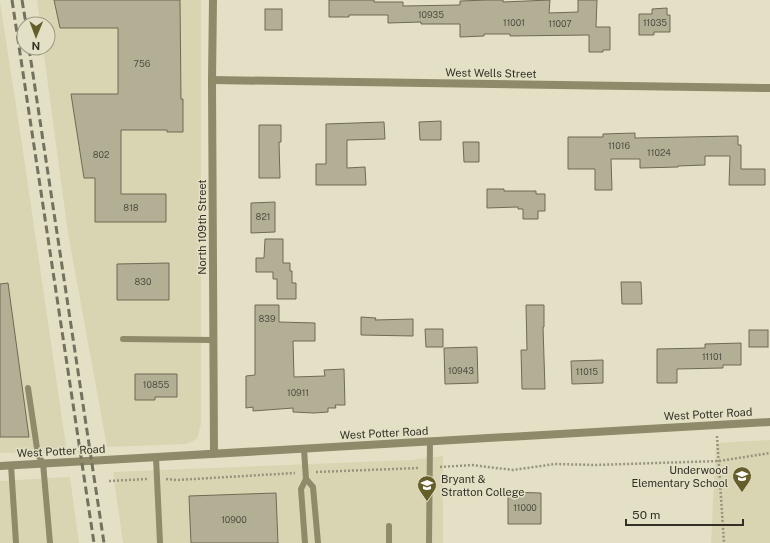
<svg xmlns="http://www.w3.org/2000/svg" width="770" height="543" viewBox="0 0 770 543" font-family="'Public Sans',sans-serif">
<style>
.built{fill:#d9d4b2}
.building{fill:#b3af95;stroke:#6e6b53}
.lines{fill:none;stroke-linecap:round;stroke-linejoin:round}
.path{stroke:#96937f;stroke-width:2.5;stroke-dasharray:2 2;stroke-linecap:butt}
.service{stroke:#8e8a6a;stroke-width:6}
.minor{stroke:#8e8a6a;stroke-width:8}
.rail{stroke:#737160;stroke-width:3;stroke-dasharray:8 4;stroke-linecap:butt}
.labels{text-anchor:middle;stroke-width:3;stroke-linejoin:round;paint-order:stroke}
.number-label{font-size:9px;fill:#525042}
.street-label{font-size:11px;fill:#323026;stroke:#e4e0c5}
.poi-label{font-size:11px;fill:#323026;stroke:#e4e0c5;text-anchor:end}
</style>
<rect width="100%" height="100%" fill="#e4e0c5"/>
<g class="built">
<polygon points="37,0 201,0 201,424 197,439 186,444 107,447 68,233 43,48 48,48 48,24 40,24"/>
<polygon points="0,2 22,144 67,453 0,453"/>
<polygon points="770,440 770,543 711,543 716,443"/>
<polygon points="443,456 443,543 123,543 113,472 411,460"/>
<polygon points="70,477 79,543 0,543 0,481"/>
</g>
<g class="building">
<polygon points="54,0 180,0 181,99 183,99 183,132 167,132 167,130 121,130 121,194 166,194 166,222 95,222 95,178 84,178 71,94 118,94 118,28 60,28"/>
<polygon points="329,0 374,0 374,2 403,2 403,6 460,5 460,1 487,0 503,0 503,2 550,0 549,13 578,12 578,0 597,0 596,27 610,27 610,50 603,50 603,52 589,52 589,35 510,36 510,34 484,34 484,36 460,37 460,24 421,24 421,22 388,23 388,15 349,15 349,17 329,17"/>
<polygon points="667,8 667,15 670,15 670,32 654,32 654,35 639,35 639,14 652,14 652,9"/>
<rect x="265" y="9" width="17" height="21"/>
<polygon points="441,121 441,140 420,140 419,122"/>
<polygon points="384,122 385,139 347,140 347,168 365,167 366,185 316,185 316,164 326,164 326,124"/>
<polygon points="259,125 281,125 281,142 279,142 280,178 259,178"/>
<polygon points="635,133 635,138 738,136 738,145 741,145 741,169 765,169 765,185 729,185 730,156 705,156 705,165 678,166 678,167 640,168 640,159 611,159 612,190 595,190 595,169 568,169 568,137 603,137 603,134"/>
<polygon points="463,142 479,142 479,162 464,162"/>
<polygon points="487,189 504,189 504,191 536,191 536,194 545,194 545,211 538,211 538,219 523,219 523,209 518,209 518,207 487,208"/>
<polygon points="275,202 275,232 251,233 251,203"/>
<polygon points="265,239 283,239 283,263 290,263 290,271 292,271 292,283 296,283 296,299 277,299 277,279 273,279 273,272 256,272 256,258 264,258"/>
<polygon points="169,263 169,300 117,300 117,264"/>
<polygon points="621,282 641,282 642,304 622,304"/>
<polygon points="8,283 29,437 0,437 0,284"/>
<polygon points="255,305 279,305 279,322 315,323 315,341 293,341 294,377 325,376 324,370 344,369 345,405 335,405 336,408 328,408 328,412 314,413 293,412 293,408 253,411 253,407 246,408 246,376 255,375"/>
<polygon points="526,305 544,305 544,327 543,327 545,389 522,389 521,350 527,350"/>
<polygon points="361,317 376,318 375,320 413,319 413,336 361,335"/>
<polygon points="425,329 443,329 443,347 426,347"/>
<rect x="749" y="330" width="19" height="17"/>
<polygon points="741,343 741,365 723,365 723,368 677,369 677,383 657,383 657,349 705,348 705,344"/>
<polygon points="477,347 478,383 445,384 444,348"/>
<polygon points="603,360 603,383 572,384 571,361"/>
<polygon points="135,374 177,374 177,397 155,397 155,400 135,400"/>
<polygon points="508,492 541,493 541,524 508,524"/>
<polygon points="276,493 278,543 191,543 189,496"/>
</g>
<g class="lines">
<g class="path">
<polyline points="717,436 724,543"/>
<polyline points="440,467 472,465 513,470 555,464 595,465 719,461 770,453"/>
<polyline points="316,472 419,468"/>
<polyline points="166,479 177,480 295,473"/>
<polyline points="109,481 147,479"/>
</g>
<g class="service">
<polyline points="123,339 213,340"/>
<polyline points="28,388 38,455 43,463 50,543"/>
<polyline points="304,449 306,479 313,487 318,543"/>
<polyline points="156,457 160,543"/>
<polyline points="11,465 16,543"/>
<polyline points="389,526 389,543"/>
<polyline points="305,543 301,489 306,479"/>
<polyline points="429,543 430,441"/>
</g>
<g class="minor">
<polyline points="213,0 212,80 214,454"/>
<polyline points="212,80 770,88"/>
<polyline points="0,466 770,422"/>
</g>
<g class="rail">
<polyline points="12,0 94,543"/>
<polyline points="22,0 26,24"/>
<polyline points="29,48 104,543"/>
</g>
</g>
<defs>
<symbol id="school-pin" viewBox="-11 -11 22 30"><path d="M0 17L-7.5 6A9.5 9.5 0 1 1 7.5 6Z" fill="#665e2a" stroke="#e4e0c5"/><path d="M0-5L7-2L0 1L-7-2ZM-4 1L0 2.5L4 1V4Q0 6-4 4Z" fill="#fff"/></symbol>
<symbol id="university-pin" viewBox="-11 -11 22 30"><path d="M0 17L-7.5 6A9.5 9.5 0 1 1 7.5 6Z" fill="#665e2a" stroke="#e4e0c5"/><path d="M0-5L7-2L0 1L-7-2ZM-4 1L0 2.5L4 1V4Q0 6-4 4Z" fill="#fff"/></symbol>
</defs>
<g fill-rule="evenodd">
<use href="#school-pin" x="731" y="465" width="22" height="30"/>
<use href="#university-pin" x="416" y="474" width="22" height="30"/>
</g>
<g class="labels">
<g class="number-label">
<text x="431" y="18">10935</text>
<text x="514" y="26">11001</text>
<text x="655" y="26">11035</text>
<text x="560" y="27">11007</text>
<text x="142" y="67">756</text>
<text x="619" y="149">11016</text>
<text x="659" y="156">11024</text>
<text x="101" y="158">802</text>
<text x="131" y="211">818</text>
<text x="263" y="220">821</text>
<text x="143" y="285">830</text>
<text x="267" y="322">839</text>
<text x="712" y="360">11101</text>
<text x="461" y="374">10943</text>
<text x="587" y="375">11015</text>
<text x="156" y="388">10855</text>
<text x="298" y="396">10911</text>
<text x="525" y="511">11000</text>
<text x="234" y="523">10900</text>
</g>
<g class="street-label">
<text transform="translate(491 73) rotate(1)" y="4">West Wells Street</text>
<text transform="translate(202 227) rotate(-90)" y="4">North 109th Street</text>
<text transform="translate(708 414) rotate(-3)" y="4">West Potter Road</text>
<text transform="translate(384 433) rotate(-3)" y="4">West Potter Road</text>
<text transform="translate(61 451) rotate(-3)" y="4">West Potter Road</text>
</g>
<g class="poi-label">
<text x="728" y="474">Underwood<tspan x="728" dy="13">Elementary School</tspan></text>
<text x="441" y="483" text-anchor="start">Bryant &amp;<tspan x="441" dy="13">Stratton College</tspan></text>
</g>
</g>
<g transform="translate(36 36) rotate(181)"><circle r="19" fill="#e4e0c5" stroke="#9d9a85"/>
<path d="M0-3L7 15L0 10L-7 15Z" fill="#665e2a"/>
<text y="-6" font-size="11" font-weight="bold" text-anchor="middle" fill="#323026">N</text>
</g>
<path d="M626 519v6h117v-6" fill="none" stroke="#323026" stroke-width="2"/>
<text x="632" y="519" font-size="12" fill="#323026" stroke="#e4e0c5" stroke-width="3" paint-order="stroke">50 m</text>
</svg>
